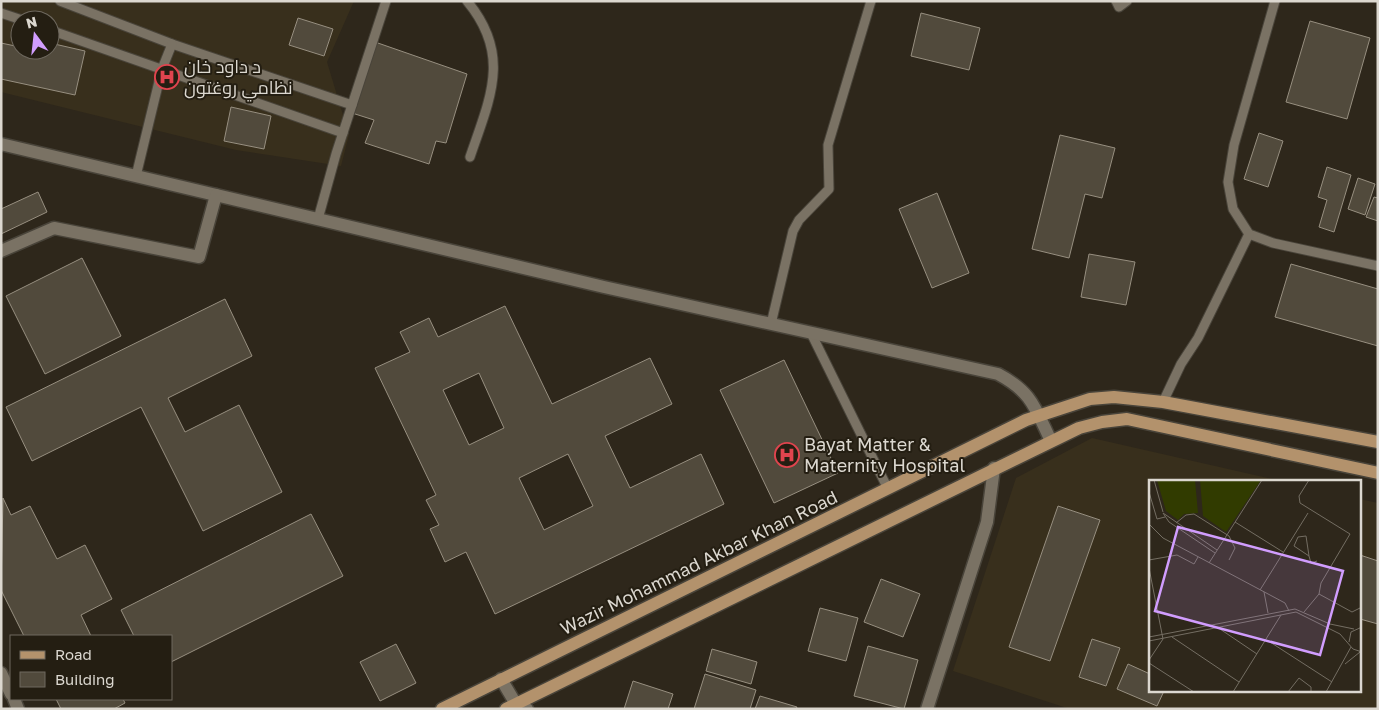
<svg xmlns="http://www.w3.org/2000/svg" width="1379" height="710" viewBox="0 0 1379 710" font-family="'Golos Text',Cairo,sans-serif">
<style>
.built{fill:#382f1c;fill-rule:evenodd}
.building{fill:#514a3c;stroke:#978f80;fill-rule:evenodd}
.lines{fill:none;stroke-linecap:round;stroke-linejoin:round}
.service-casing{stroke:#49443a;stroke-width:11}
.minor-casing{stroke:#49443a;stroke-width:15}
.tertiary-casing{stroke:#49443a;stroke-width:15}
.primary-casing{stroke:#49443a;stroke-width:15}
.service{stroke:#7a7264;stroke-width:9}
.minor{stroke:#7a7264;stroke-width:12}
.tertiary{stroke:#7a7264;stroke-width:12}
.primary{stroke:#b3926c;stroke-width:12}
.labels{text-anchor:middle;stroke-width:4;stroke-linejoin:round;paint-order:stroke}
.poi-label{font-size:18px;fill:#dcd8d0;stroke:#241e12;text-anchor:start}
.street-label{font-size:18px;fill:#dcd8d0;stroke:#241e12}
.inset-road{fill:none;stroke:#746e63;stroke-width:1}
.view{fill:#d19dfe;fill-opacity:0.15;stroke:#d19dfe;stroke-width:2.5}
.inset-edge{fill:none;stroke:#dcd8d0;stroke-width:2.5}
</style>
<rect width="100%" height="100%" fill="#2e271b"/>
<g class="built">
<path d="M1,1H354L327,62L349,135L341,166L236,150L1,92ZM20,20H50V50H20Z"/>
<polygon points="1092,438 1281,481 1150,481 1150,691 1360,691 1360,499 1378,503 1378,709 1070,709 953,671 1016,478"/>
</g>
<g class="building">
<polygon points="921,13 980,28 969,70 911,56"/>
<polygon points="298,18 333,29 324,56 289,45"/>
<polygon points="1310,21 1370,38 1347,119 1286,102"/>
<polygon points="375,42 467,74 446,143 436,141 429,164 365,143 374,120 352,113"/>
<polygon points="1,43 20,47 20,50 50,50 50,43 85,51 75,95 1,79"/>
<polygon points="231,107 271,116 264,149 224,141"/>
<polygon points="1259,133 1283,141 1268,187 1244,179"/>
<polygon points="1060,135 1115,148 1102,198 1085,194 1069,258 1032,249"/>
<polygon points="1327,167 1351,175 1334,232 1319,227 1327,200 1318,197"/>
<polygon points="1358,178 1375,184 1365,215 1348,209"/>
<polygon points="38,192 47,212 1,234 1,209"/>
<polygon points="937,193 969,273 932,288 899,209"/>
<polygon points="1374,197 1378,198 1378,221 1366,217"/>
<polygon points="1089,254 1135,262 1126,305 1081,297"/>
<polygon points="82,258 121,336 45,374 6,296"/>
<polygon points="1291,264 1378,289 1378,346 1275,317"/>
<polygon points="225,299 252,356 168,398 185,432 239,405 282,492 203,531 141,407 32,461 6,407"/>
<path d="M505,306L552,404L650,358L672,404L605,436L630,488L701,454L724,504L495,614L466,552L445,562L430,529L439,525L426,500L436,495L375,368L410,352L400,332L429,318L438,337ZM479,373L504,428L469,445L443,390ZM568,454L593,506L544,530L519,478Z"/>
<polygon points="784,360 838,473 774,503 720,390"/>
<polygon points="3,498 11,515 30,506 57,559 85,545 112,599 81,615 91,636 24,636 1,590"/>
<polygon points="1058,506 1100,520 1050,661 1009,647"/>
<polygon points="311,514 343,576 171,662 171,636 134,636 121,610"/>
<polygon points="1360,555 1378,561 1378,624 1360,619"/>
<polygon points="881,579 920,594 903,637 864,622"/>
<polygon points="820,608 858,618 846,661 808,651"/>
<polygon points="1092,639 1120,648 1106,686 1079,677"/>
<polygon points="396,644 416,683 380,701 360,662"/>
<polygon points="868,646 918,660 904,709 854,696"/>
<polygon points="712,649 757,662 751,684 706,671"/>
<polygon points="1128,664 1150,674 1150,691 1164,691 1157,706 1117,689"/>
<polygon points="705,674 756,690 750,709 694,709"/>
<polygon points="633,681 673,694 668,709 624,709"/>
<polygon points="760,696 797,707 796,709 755,709"/>
<polygon points="56,699 123,699 125,703 114,709 61,709"/>
</g>
<g class="lines">
<defs>
<g id="service">
<polyline points="60,1 172,44 352,105"/>
<path d="M467,1C512,55 490,98 470,157"/>
<polyline points="1116,1 1119,7 1127,1"/>
<polyline points="1275,1 1234,145 1228,182 1233,209 1249,234 1273,243 1378,266"/>
<polyline points="1,13 22,20"/>
<polyline points="50,30 343,133"/>
<polyline points="136,176 162,69 172,44"/>
<polyline points="318,219 336,154 386,1"/>
<polyline points="771,324 793,231 799,220 829,189 828,145 871,1"/>
<polyline points="811,333 888,489"/>
<polyline points="1163,402 1181,364 1198,338 1249,234"/>
</g>
<g id="minor">
<path d="M1,144L604,287L998,374C1032,392 1035,408 1051,441"/>
<polyline points="1,251 54,228 199,257 216,195"/>
<polyline points="501,679 516,704 527,709"/>
<polyline points="927,709 987,522 994,468"/>
</g>
<g id="tertiary">
<polyline points="1,673 11,694"/>
<polyline points="14,699 18,709"/>
</g>
<g id="primary">
<polyline points="442,709 1026,420 1090,399 1114,397 1163,402 1378,442"/>
<polyline points="506,709 1079,428 1102,422 1127,419 1378,473"/>
</g>
</defs>
<use href="#service" class="service-casing"/>
<use href="#minor" class="minor-casing"/>
<use href="#tertiary" class="tertiary-casing"/>
<use href="#primary" class="primary-casing"/>
<use href="#service" class="service"/>
<use href="#minor" class="minor"/>
<use href="#tertiary" class="tertiary"/>
<use href="#primary" class="primary"/>
</g>
<defs>
<symbol id="hospital-ring" viewBox="-11 -11 22 22"><circle r="9.5" fill="#241e12" stroke="#e0444e" stroke-width="1.5"/><path d="M-5-5h3v3.5h4V-5h3V5h-3V1.5h-4V5h-3Z" fill="#e0444e"/></symbol>
</defs>
<g fill-rule="evenodd">
<use href="#hospital-ring" x="153" y="63" width="28" height="28"/>
<use href="#hospital-ring" x="773" y="441" width="28" height="28"/>
</g>
<g class="labels">
<g class="poi-label">
<text x="184" y="73">د داود خان<tspan x="184" dy="21">نظامي روغتون</tspan></text>
<text x="804" y="451">Bayat Matter &amp;<tspan x="804" dy="21">Maternity Hospital</tspan></text>
</g>
<g class="street-label">
<text transform="translate(699 563) rotate(-26)" y="6">Wazir Mohammad Akbar Khan Road</text>
</g>
</g>
<g transform="translate(1149 480)">
<rect width="212" height="212" fill="#2e271b"/>
<path d="M8,0H46L49,33L35,34L29,40L17,31ZM51,0H112L77,52L54,36Z" fill="#313b00"/>
<path class="inset-road" d="M5,0L14,32M0,12L8,39L16,37M86,42L134,72M27,43L37,35L45,34L80,56L86,68L80,80M0,44L14,58L136,123L140,131M149,57L145,66L160,76L162,83L168,81M149,57L157,56L160,76M66,73L20,42L14,33L68,70M0,80L28,75L45,84L49,77M60,83L113,0M0,88L14,159L0,180M111,110L159,33M115,112L119,133M170,114L203,132L213,127M155,132L170,114L172,103L201,54L151,23L150,16L160,0M68,147L108,174M0,157L146,129L181,144L205,149M23,157L90,202M0,161L147,132L191,154L204,169L213,172M121,162L183,202M200,162L202,152L213,147M0,183L45,212M196,184L211,172M84,212L132,135M139,212L150,198L162,207V212M177,212L202,167"/>
<path class="view" d="M29,47L194,91L171,175L6,131Z"/>
<rect width="212" height="212" class="inset-edge"/>
</g>
<rect width="1379" height="710" fill="none" stroke="#dcd8d0" stroke-width="5"/>
<rect x="10" y="635" width="162" height="65" fill="#241e12" stroke="#6e685e"/>
<rect x="20" y="651" width="25" height="8" fill="#b3926c" stroke="#6e685e"/>
<text x="55" y="660" font-size="15" fill="#dcd8d0">Road</text>
<rect x="20" y="672" width="25" height="15" fill="#514a3c" stroke="#6e685e"/>
<text x="55" y="685" font-size="15" fill="#dcd8d0">Building</text>
<g transform="translate(35 35) rotate(345)"><circle r="24" fill="#241e12" stroke="#6e685e"/>
<path d="M0-4L9 19L0 12L-9 19Z" fill="#d19dfe"/>
<text y="-8" font-size="14" font-weight="bold" text-anchor="middle" fill="#dcd8d0">N</text>
</g>
</svg>
